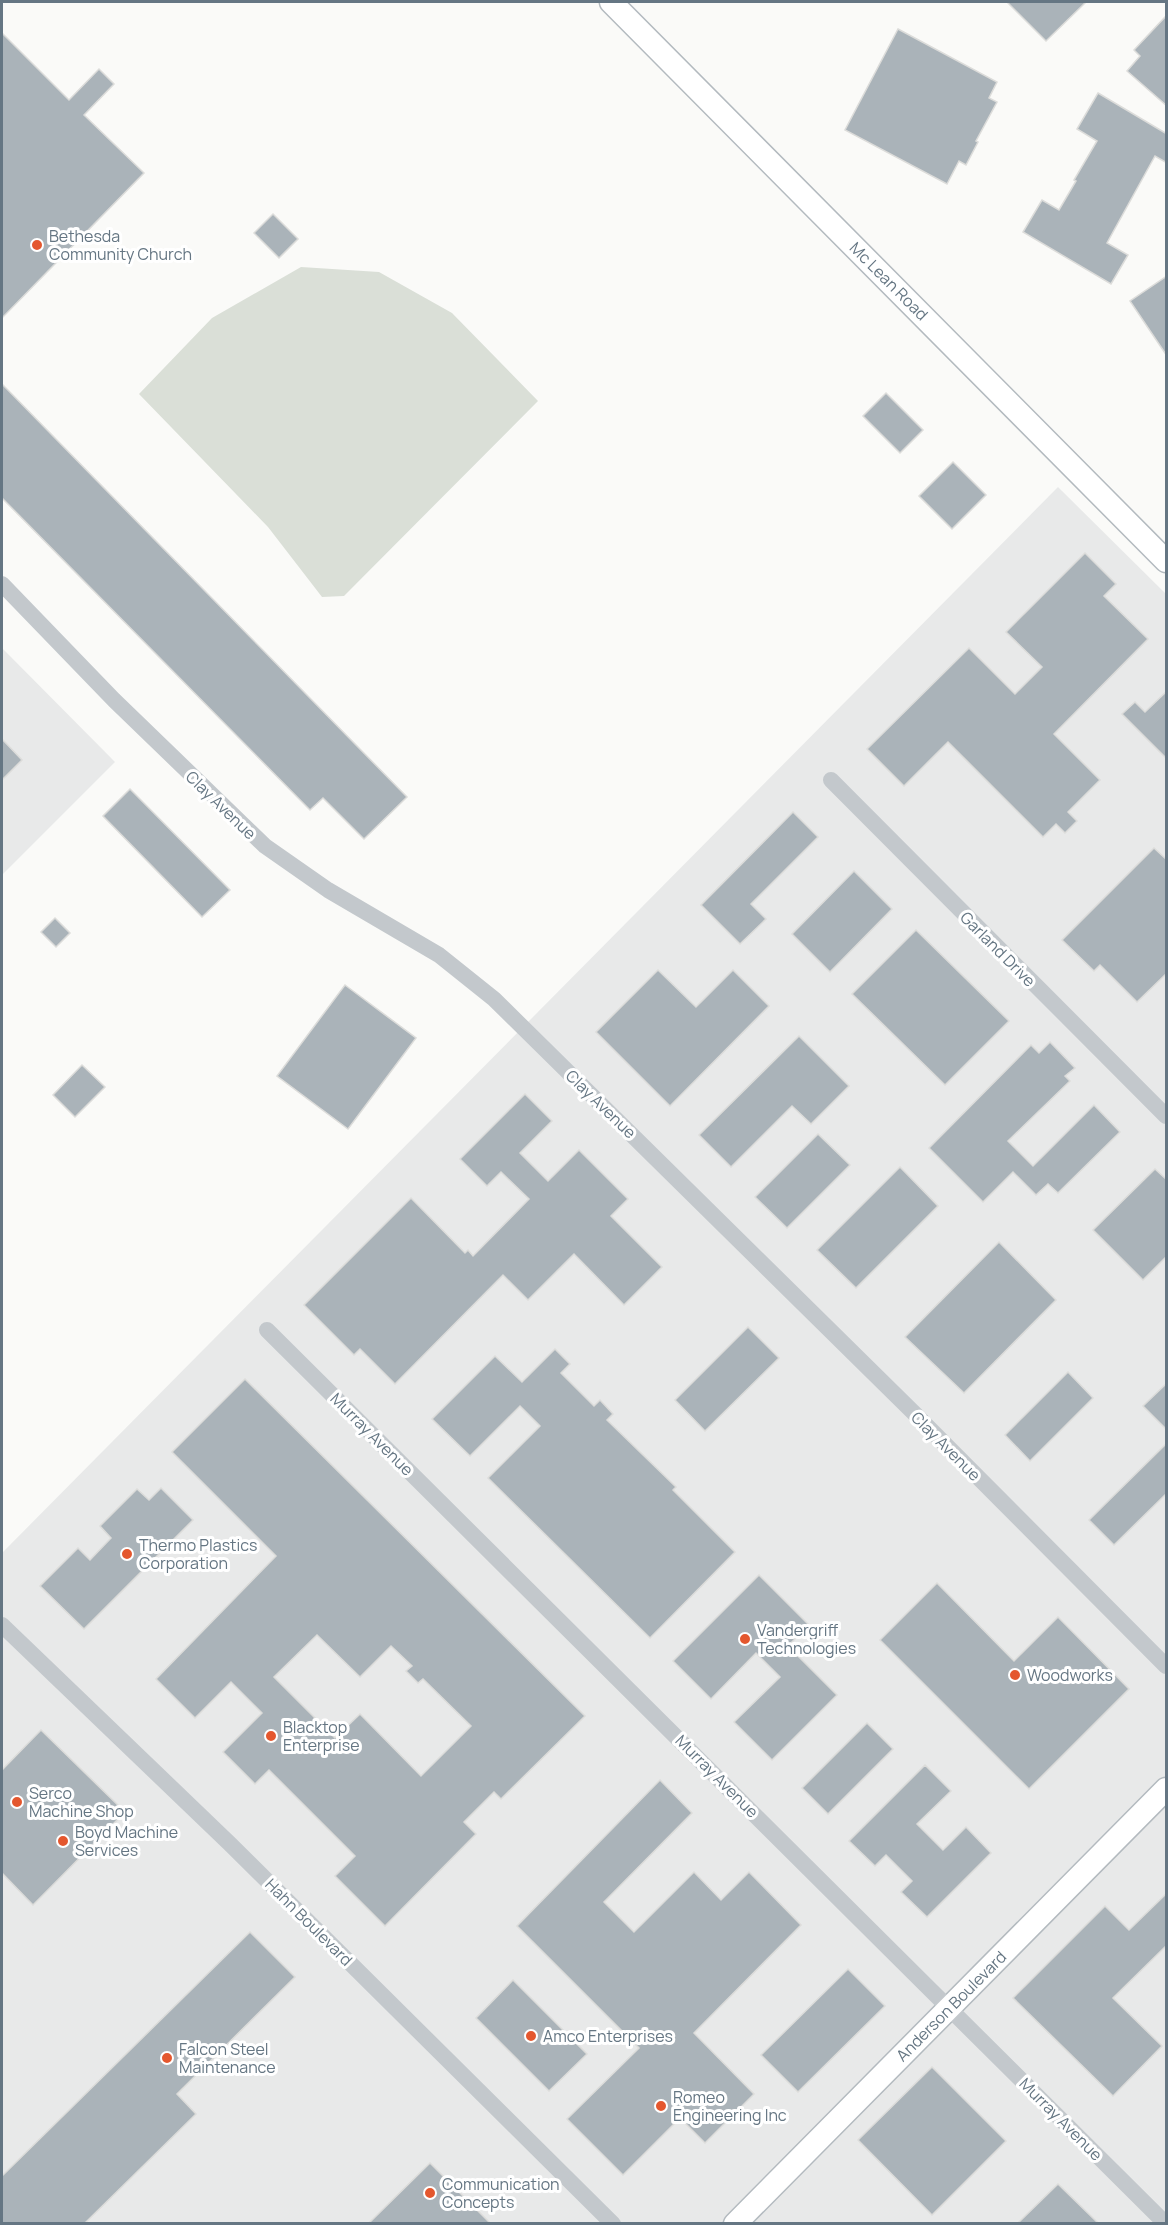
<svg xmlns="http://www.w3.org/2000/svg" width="1168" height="2225" viewBox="0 0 1168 2225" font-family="Manrope,sans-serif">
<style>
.built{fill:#e8e9e9}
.green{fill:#dadfd7}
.building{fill:#aab3b9;stroke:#dcdcda;stroke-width:1.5;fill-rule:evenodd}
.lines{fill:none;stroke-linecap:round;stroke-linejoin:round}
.secondary-casing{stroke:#b3babf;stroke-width:25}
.street{stroke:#c3c8cc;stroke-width:16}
.secondary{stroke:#fff;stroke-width:22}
.poi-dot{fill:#e4572e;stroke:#fff;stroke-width:2}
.labels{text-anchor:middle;stroke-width:6;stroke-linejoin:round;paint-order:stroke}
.poi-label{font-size:16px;fill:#657683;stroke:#fff;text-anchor:start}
.street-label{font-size:16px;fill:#657683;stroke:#fff}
</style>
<rect width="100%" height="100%" fill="#fafaf8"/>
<g class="built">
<polygon points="1058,487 1166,594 1166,2223 2,2224 2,1553"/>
<polygon points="2,648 115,762 2,875"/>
</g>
<polygon class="green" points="301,267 379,272 452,313 538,401 344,596 322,597 268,527 139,394 212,318"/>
<g class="building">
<polygon points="1007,2 1086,2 1046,41"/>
<polygon points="1167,15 1167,106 1127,71 1140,56 1134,50"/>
<polygon points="898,29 997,82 989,98 997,102 976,141 978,142 966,165 959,161 947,184 845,130"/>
<polygon points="2,33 69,100 99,69 114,84 84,115 144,173 2,318"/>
<polygon points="1098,93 1167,134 1167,163 1155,156 1107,243 1128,255 1111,284 1023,232 1042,200 1059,210 1076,181 1074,180 1097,141 1077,129"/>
<polygon points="273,214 298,239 279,258 254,233"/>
<polygon points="1167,276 1167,356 1130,301"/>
<polygon points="2,384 407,797 364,839 323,798 310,810 2,498"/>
<polygon points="886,393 923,430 900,453 863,416"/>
<polygon points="953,462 986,495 952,529 919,496"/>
<polygon points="1085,553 1116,584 1104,596 1148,639 1054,734 1100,780 1068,812 1077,821 1065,833 1056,824 1043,837 948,742 904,786 867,749 969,648 1015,694 1042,667 1006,632"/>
<polygon points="1167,691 1167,759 1122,714 1135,702 1145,712"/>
<polygon points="2,739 22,760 2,780"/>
<polygon points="130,789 230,890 202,917 103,816"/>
<polygon points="793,812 818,837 751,904 766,919 740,944 701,905"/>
<polygon points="1154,848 1167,860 1167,973 1137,1002 1100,965 1094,971 1062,940"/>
<polygon points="854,871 892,909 830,972 792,934"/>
<polygon points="55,918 70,933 56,947 41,932"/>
<polygon points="916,930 1009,1021 945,1085 852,994"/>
<polygon points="658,970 696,1007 733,970 769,1006 670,1106 596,1032"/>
<polygon points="345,985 416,1038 348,1129 277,1076"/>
<polygon points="799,1036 849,1086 811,1124 792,1106 731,1167 699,1135"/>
<polygon points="1050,1042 1075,1068 1065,1076 1070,1081 1008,1141 1033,1166 1094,1105 1120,1132 1058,1193 1048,1184 1036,1195 1013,1172 983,1202 929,1148 1031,1045 1039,1053"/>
<polygon points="82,1065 105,1087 75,1117 53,1095"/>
<polygon points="525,1094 552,1121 520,1153 548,1181 579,1150 628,1199 611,1216 662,1267 624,1305 574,1254 528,1300 503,1275 395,1384 360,1349 354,1355 304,1305 411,1198 465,1253 468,1250 473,1256 529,1199 501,1172 487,1186 460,1159"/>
<polygon points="818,1134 850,1165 787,1228 755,1197"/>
<polygon points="900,1167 938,1206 856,1288 817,1250"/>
<polygon points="1155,1169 1167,1180 1167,1256 1143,1280 1093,1230"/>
<polygon points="999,1242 1056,1300 964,1393 905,1337"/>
<polygon points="748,1327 779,1358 705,1431 675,1400"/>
<polygon points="555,1349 570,1364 561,1373 594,1406 600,1400 613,1414 607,1420 676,1487 673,1490 735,1552 650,1638 488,1478 540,1426 520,1406 470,1456 432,1419 495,1356 522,1382"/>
<polygon points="1068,1372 1093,1398 1030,1461 1005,1435"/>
<path d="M245,1379L585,1716L501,1799L494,1792L464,1822L476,1834L385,1926L335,1876L355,1856L269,1770L255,1784L223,1752L262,1713L231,1682L195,1718L156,1679L276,1556L172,1452ZM317,1635L360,1677L391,1646L412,1666L406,1671L418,1683L423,1679L471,1726L421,1776L360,1714L335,1738L274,1677Z"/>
<polygon points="1167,1383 1167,1430 1143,1406"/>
<polygon points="1167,1443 1167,1493 1114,1545 1089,1520"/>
<polygon points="161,1488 193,1520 84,1629 40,1586 78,1548 90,1560 111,1538 100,1526 137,1489 149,1500"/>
<polygon points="759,1575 809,1625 788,1646 837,1695 772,1760 734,1722 780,1677 756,1653 711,1699 673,1661"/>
<polygon points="937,1583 1014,1661 1058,1617 1129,1689 1029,1789 880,1640"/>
<polygon points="867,1723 893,1749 828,1814 802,1788"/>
<polygon points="41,1730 125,1812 33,1905 2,1873 2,1770"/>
<polygon points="925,1765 951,1791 917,1824 943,1850 966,1827 991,1853 927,1917 901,1892 912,1881 886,1855 875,1866 849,1841"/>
<polygon points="660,1780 692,1813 604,1902 634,1932 694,1872 721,1900 749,1872 801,1925 694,2033 754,2094 705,2143 680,2118 623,2175 567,2119 639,2048 517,1926"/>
<polygon points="1167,1893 1167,1945 1113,1998 1162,2046 1113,2096 1013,1998 1105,1906 1129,1930"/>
<polygon points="250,1932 295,1977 177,2094 196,2114 85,2223 2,2223 2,2176"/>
<polygon points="848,1969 885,2006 798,2092 761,2055"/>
<polygon points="513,1980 587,2054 549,2091 476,2018"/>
<polygon points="932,2067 1006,2141 932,2215 858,2140"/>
<polygon points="430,2163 490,2223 369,2223"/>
<polygon points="1058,2184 1098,2223 1018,2223"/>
</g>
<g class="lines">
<defs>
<g id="secondary">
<polyline points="611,2 1166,561"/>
<polyline points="735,2224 1166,1789"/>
</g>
</defs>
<use href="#secondary" class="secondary-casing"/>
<g class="street">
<polyline points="2,584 114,700 265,846 328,890 439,955 494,999 917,1416 1166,1666"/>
<polyline points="831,780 1166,1116"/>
<polyline points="267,1330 1166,2224"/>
<polyline points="2,1625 230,1844 613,2224"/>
</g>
<use href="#secondary" class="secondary"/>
</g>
<g class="poi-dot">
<circle cx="37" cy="245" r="6"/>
<circle cx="127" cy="1554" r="6"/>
<circle cx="745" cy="1639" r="6"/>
<circle cx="1015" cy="1675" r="6"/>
<circle cx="271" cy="1736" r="6"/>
<circle cx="17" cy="1802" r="6"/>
<circle cx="63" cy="1841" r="6"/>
<circle cx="531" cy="2036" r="6"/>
<circle cx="167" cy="2058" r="6"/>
<circle cx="661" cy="2106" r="6"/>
<circle cx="430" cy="2193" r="6"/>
</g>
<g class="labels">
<g class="poi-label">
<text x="49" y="242">Bethesda<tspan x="49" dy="18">Community Church</tspan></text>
<text x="139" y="1551">Thermo Plastics<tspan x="139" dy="18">Corporation</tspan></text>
<text x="757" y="1636">Vandergriff<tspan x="757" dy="18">Technologies</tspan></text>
<text x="1027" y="1681">Woodworks</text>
<text x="283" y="1733">Blacktop<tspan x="283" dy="18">Enterprise</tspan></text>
<text x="29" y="1799">Serco<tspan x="29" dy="18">Machine Shop</tspan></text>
<text x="75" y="1838">Boyd Machine<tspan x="75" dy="18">Services</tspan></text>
<text x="543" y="2042">Amco Enterprises</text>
<text x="179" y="2055">Falcon Steel<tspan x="179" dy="18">Maintenance</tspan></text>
<text x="673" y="2103">Romeo<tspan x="673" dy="18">Engineering Inc</tspan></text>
<text x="442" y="2190">Communication<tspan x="442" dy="18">Concepts</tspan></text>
</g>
<g class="street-label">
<text transform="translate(889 281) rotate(45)" y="6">Mc Lean Road</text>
<text transform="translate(221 805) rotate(44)" y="6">Clay Avenue</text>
<text transform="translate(998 949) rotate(45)" y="6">Garland Drive</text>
<text transform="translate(601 1104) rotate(44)" y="6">Clay Avenue</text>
<text transform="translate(372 1434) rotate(45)" y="6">Murray Avenue</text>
<text transform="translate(946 1446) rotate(45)" y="6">Clay Avenue</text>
<text transform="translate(717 1776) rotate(45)" y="6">Murray Avenue</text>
<text transform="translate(309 1922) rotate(45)" y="6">Hahn Boulevard</text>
<text transform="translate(951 2006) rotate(-45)" y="6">Anderson Boulevard</text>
<text transform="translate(1061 2119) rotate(45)" y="6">Murray Avenue</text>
</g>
</g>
<rect width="1168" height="2225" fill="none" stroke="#657683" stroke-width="6"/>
</svg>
